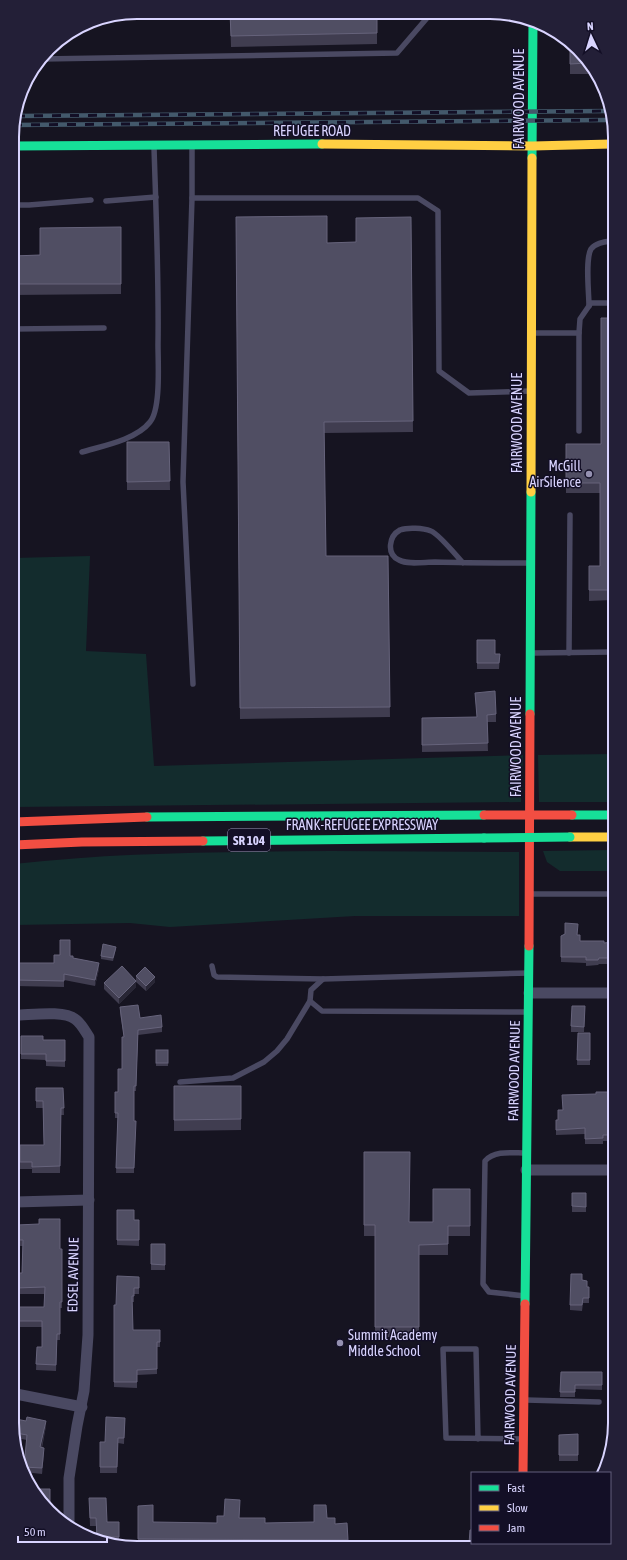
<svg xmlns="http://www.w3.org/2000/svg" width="627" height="1560" viewBox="0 0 627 1560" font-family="'Asap Condensed',sans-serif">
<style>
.green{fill:#132c2d}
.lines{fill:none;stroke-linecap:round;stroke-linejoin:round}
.lane{stroke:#4a4962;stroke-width:5.5}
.street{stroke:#4a4962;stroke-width:11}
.fast{stroke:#16e098;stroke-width:9}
.slow{stroke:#ffcf43;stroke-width:9}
.jam{stroke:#f24e42;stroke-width:9}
.rail-casing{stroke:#43596b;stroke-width:4.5}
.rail{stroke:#130f26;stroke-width:3;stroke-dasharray:9;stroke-linecap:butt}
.fast-bridge{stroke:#16e098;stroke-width:9}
.jam-bridge{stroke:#f24e42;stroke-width:9}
.wall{fill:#403d50}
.shaded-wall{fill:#282635}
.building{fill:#504e63;stroke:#66637b}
.poi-dot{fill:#9591b1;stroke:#130f26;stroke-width:1.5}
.labels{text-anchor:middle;stroke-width:3;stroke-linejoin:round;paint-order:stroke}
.shield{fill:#130f26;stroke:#9e99be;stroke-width:1}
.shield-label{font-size:13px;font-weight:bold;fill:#d9d4ff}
.street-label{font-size:14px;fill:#d9d4ff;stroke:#130f26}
.poi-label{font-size:14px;fill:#d9d4ff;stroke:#130f26;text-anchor:end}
.rim{fill:none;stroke:#d9d4ff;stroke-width:2}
</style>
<rect width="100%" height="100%" fill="#161421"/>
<g class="green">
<polygon points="90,556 86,651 146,654 154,766 523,755 521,802 14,807 14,558"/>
<polygon points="613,754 613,802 539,802 538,755"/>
<polygon points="613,850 613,871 560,871 547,862 543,851"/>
<path d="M331,851L519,852V916H355L170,927L130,923L15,925L14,864C119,852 225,852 331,851Z"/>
</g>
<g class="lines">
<g class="lane">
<polyline points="42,59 397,53 427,18"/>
<polyline points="192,145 192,198 418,198 438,211 439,371 469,393 530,391"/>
<polyline points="192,198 183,482 193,684"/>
<polyline points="106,201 156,197"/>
<polyline points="13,205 29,205 91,200"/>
<path d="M589,306C589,294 585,259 591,249C596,243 604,242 611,241"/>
<polyline points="13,329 104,328"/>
<polyline points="532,333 579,333 580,319 591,303 611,303"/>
<polyline points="579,333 579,431"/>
<path d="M82,452C102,446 136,440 150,422C161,409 158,363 158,345C159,279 156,213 154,147"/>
<path d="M463,563C457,556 437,533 431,531C423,528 408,527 400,530C389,536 386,554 399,560C408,565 424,562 435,562C467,563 499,563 530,563"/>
<polyline points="533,653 612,652"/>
<polyline points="569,653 570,515"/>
<polyline points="531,894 613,894"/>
<polyline points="212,966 214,975 217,977 323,979"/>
<polyline points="528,1012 322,1011 310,1001 311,990 323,979 529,973"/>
<polyline points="180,1082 233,1078 264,1062 277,1051 287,1039 310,1001"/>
<path d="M525,1296L489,1292L483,1284L485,1161C495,1150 512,1153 526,1153"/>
<polyline points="526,1400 599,1402"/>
<polyline points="478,1439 476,1349 443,1349 446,1438 523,1439"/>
</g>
<g class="street">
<polyline points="529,993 613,993"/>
<path d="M15,1015C30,1015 64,1010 75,1019C81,1023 85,1031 89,1037L88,1335L84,1391L77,1426L69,1478V1524"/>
<polyline points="526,1170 614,1170"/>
<polyline points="15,1202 89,1200"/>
<polyline points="16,1394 82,1407"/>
</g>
<g class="fast">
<polyline points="12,146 322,144"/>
<polyline points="532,158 533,21"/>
<polyline points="530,714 531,492"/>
<polyline points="572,815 613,815"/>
<polyline points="147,817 484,815"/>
<polyline points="203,841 484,838"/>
<polyline points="525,1304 529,946"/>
<polyline points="522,1543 522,1544"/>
</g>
<g class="slow">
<polyline points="322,144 533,146 611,144"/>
<polyline points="531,492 532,158"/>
<polyline points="570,837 613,837"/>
</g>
<g class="jam">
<polyline points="14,822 147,817"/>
<polyline points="14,845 82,842 203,841"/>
<polyline points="529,946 530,714"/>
<polyline points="523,1473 525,1304"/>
</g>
<defs>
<g id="rail">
<polyline points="16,116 611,111"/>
<polyline points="13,125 611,120"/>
</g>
</defs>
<use href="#rail" class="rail-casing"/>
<use href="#rail" class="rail"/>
<polyline class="fast-bridge" points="484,838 570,837"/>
<polyline class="jam-bridge" points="484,815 572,815"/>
</g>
<g class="wall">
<polygon points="230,13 377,14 377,44 231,47"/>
<polygon points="570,42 578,48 593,74 570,74"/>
<polygon points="236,217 327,243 356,242 411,217 413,432 324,433 326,556 388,556 390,717 240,719"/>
<polygon points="121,227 121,294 13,295 13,256 40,255"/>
<polygon points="611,318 612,600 589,601 589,566 600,566 600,493 566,493 566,444 601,444"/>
<polygon points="127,442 169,442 170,490 127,490"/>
<polygon points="477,640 495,654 500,654 499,669 477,669"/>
<polygon points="475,693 496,714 496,722 487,722 488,751 422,752 422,718 477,717"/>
<polygon points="565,934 578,935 580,941 604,943 613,942 613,964 599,964 598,965 586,966 586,963 561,962 561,936"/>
<polygon points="116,949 113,961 101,959 101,956"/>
<polygon points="70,956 73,958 99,969 95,986 64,980 64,987 15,986 15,963 54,963"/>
<polygon points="136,976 155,982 146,991 136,982 136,987 119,1004 104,989 104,983 136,981"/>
<polygon points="585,1006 584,1032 571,1032 571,1026"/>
<polygon points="120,1007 140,1018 162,1027 162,1032 138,1035 136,1091 134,1091 134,1173 116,1173 118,1118 115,1118 115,1092 118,1092 122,1069 124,1037 120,1013"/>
<polygon points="578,1033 590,1033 590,1065 577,1065"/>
<polygon points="21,1036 43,1040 65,1040 65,1067 46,1066 46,1060 21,1059"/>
<rect x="156" y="1050" width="12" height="16"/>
<polygon points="174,1086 241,1086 241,1130 174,1131"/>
<polygon points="36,1088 63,1088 64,1115 61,1115 60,1173 32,1173 32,1169 20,1169 20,1145 44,1145 43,1108 36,1108"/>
<polygon points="558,1110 610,1119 614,1119 614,1141 603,1141 603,1144 585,1144 585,1134 556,1135 556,1120 558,1120"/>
<polygon points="364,1152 409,1222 433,1222 470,1189 470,1236 448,1236 448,1255 419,1255 419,1337 375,1337 375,1236 364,1236"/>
<rect x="572" y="1193" width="14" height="19"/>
<polygon points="117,1210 134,1220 139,1220 139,1246 117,1245"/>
<polygon points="17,1225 60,1249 62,1249 62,1308 60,1308 60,1340 57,1340 56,1371 36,1370 37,1347 42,1347 42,1327 16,1327 16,1307 44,1307 44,1294 16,1294 16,1273 22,1273 23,1246 17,1246"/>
<rect x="151" y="1244" width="14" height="26"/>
<polygon points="139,1277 139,1294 134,1294 134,1302 132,1302 133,1330 160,1330 160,1347 157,1347 157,1374 137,1375 137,1388 114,1387 114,1305 116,1305"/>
<polygon points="582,1280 587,1287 589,1287 589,1303 583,1303 582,1311 570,1310 570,1305"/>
<polygon points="561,1372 602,1372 602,1390 575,1389 575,1397 560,1397"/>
<polygon points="125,1418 124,1444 118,1443 117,1473 100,1473 100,1442 105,1442"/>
<polygon points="16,1419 46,1426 42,1448 44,1453 42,1474 24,1472 27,1440 16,1438"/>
<polygon points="578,1434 578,1461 559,1461 559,1435"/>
<polygon points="50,1489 50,1511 38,1497"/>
<polygon points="89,1498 107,1522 119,1522 119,1545 111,1545 96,1538 96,1526 90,1526"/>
<polygon points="138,1506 153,1522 217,1523 240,1518 265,1523 314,1522 327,1518 335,1524 347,1523 348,1545 138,1545"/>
</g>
<g class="shaded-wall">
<polygon points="99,963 99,969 95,986 95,980"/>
<polygon points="155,977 155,982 146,991 146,986"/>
<polygon points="136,981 136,987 119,1004 119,998"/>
<polygon points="46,1421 46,1426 40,1453 40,1447"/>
<polygon points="44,1448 44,1453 42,1474 42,1468"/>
</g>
<g class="building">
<polygon points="230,13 377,14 377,33 231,36"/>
<polygon points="570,42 578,48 587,63 570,64"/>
<polygon points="327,216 327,243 356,242 356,218 411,217 413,421 324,422 326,556 388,556 390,707 240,708 236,217"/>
<polygon points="121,227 121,284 13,284 13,256 40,255 40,228"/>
<polygon points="601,318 611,318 612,590 589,590 589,566 600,566 600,483 566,483 566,444 601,444"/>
<polygon points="127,442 169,442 170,481 127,482"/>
<polygon points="477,640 495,640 495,654 500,654 499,663 477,663"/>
<polygon points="495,691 496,714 487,715 488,743 422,745 422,718 477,717 475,693"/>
<polygon points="565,923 578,924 577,935 580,935 580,941 604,941 604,943 613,942 613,958 599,958 598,960 586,960 586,957 561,957 561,936 565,934"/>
<polygon points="60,940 70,940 70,956 73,956 73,958 99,963 95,980 64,974 64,981 15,980 15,963 54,963 54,955 60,955"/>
<polygon points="103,944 116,947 113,958 101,956"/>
<polygon points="122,966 136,981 119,998 104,983"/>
<polygon points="145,967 155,977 146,986 136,976"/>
<polygon points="138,1005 140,1018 161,1015 162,1027 138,1030 136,1086 134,1086 134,1121 136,1121 134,1168 116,1168 118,1113 115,1113 115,1092 118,1092 118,1069 122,1069 122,1037 124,1037 120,1007"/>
<polygon points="572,1006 585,1006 584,1027 571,1026"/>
<polygon points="578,1033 590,1033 590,1060 577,1060"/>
<polygon points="21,1036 43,1036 43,1040 65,1040 65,1061 46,1061 46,1054 21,1054"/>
<rect x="156" y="1050" width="12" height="13"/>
<polygon points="174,1086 241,1086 241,1119 174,1120"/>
<polygon points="36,1088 63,1088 64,1108 61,1108 60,1166 32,1167 32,1162 20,1162 20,1145 44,1145 43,1101 36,1101"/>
<polygon points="596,1092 610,1092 609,1119 614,1119 614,1135 603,1135 603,1138 585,1139 585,1128 556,1130 556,1120 558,1120 558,1110 563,1110 562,1095 596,1094"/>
<polygon points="364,1152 410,1152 409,1222 433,1222 433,1189 470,1189 470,1226 448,1226 448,1244 419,1245 419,1327 375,1327 375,1225 364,1225"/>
<polygon points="572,1193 586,1193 586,1207 572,1206"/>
<polygon points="117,1210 134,1210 134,1220 139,1220 139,1240 117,1240"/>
<polygon points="39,1219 60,1219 60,1249 62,1249 62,1302 60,1302 60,1334 57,1334 56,1365 36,1364 37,1347 42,1347 42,1321 16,1321 16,1307 44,1307 45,1287 16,1288 16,1273 22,1273 23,1240 17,1240 17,1225 39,1224"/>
<polygon points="151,1244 165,1244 165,1265 151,1264"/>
<polygon points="571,1274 582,1274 582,1280 587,1281 587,1287 589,1287 589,1298 583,1298 582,1305 570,1305"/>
<polygon points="117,1276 139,1277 139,1288 134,1288 134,1296 132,1296 133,1330 160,1330 160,1342 157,1342 157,1369 137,1370 137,1382 114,1382 114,1305 116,1305"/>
<polygon points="561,1372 602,1372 602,1385 575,1385 575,1392 560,1392"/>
<polygon points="27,1417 46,1421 40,1447 44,1448 42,1468 24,1467 27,1435 16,1433 16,1419 26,1421"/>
<polygon points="106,1417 125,1418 124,1438 118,1438 117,1467 100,1467 100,1442 105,1442"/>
<polygon points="578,1434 578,1455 559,1455 559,1435"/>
<polygon points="38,1489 50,1489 50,1506 47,1506 47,1508 38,1497"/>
<polygon points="89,1498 106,1498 107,1522 119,1522 119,1537 97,1537 96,1518 90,1518"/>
<polygon points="225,1499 240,1500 239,1518 265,1518 265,1523 314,1522 314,1505 326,1505 327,1518 335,1518 335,1524 347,1523 348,1540 138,1539 138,1506 153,1505 153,1522 217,1523 217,1516 224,1516"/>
<polygon points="470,1530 472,1530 472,1543 484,1543 484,1544 469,1544"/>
</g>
<g class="poi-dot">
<circle cx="589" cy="474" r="4"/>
<circle cx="340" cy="1343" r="4"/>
</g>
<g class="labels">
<rect class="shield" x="228" y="829" width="42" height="22" rx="3"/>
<g class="shield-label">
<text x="249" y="845">SR 104</text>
</g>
<g class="street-label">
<text transform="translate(519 99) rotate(-90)" y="5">FAIRWOOD AVENUE</text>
<text x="312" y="136">REFUGEE ROAD</text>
<text transform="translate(517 423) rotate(-90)" y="5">FAIRWOOD AVENUE</text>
<text transform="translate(516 747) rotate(-90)" y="5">FAIRWOOD AVENUE</text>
<text x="362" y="830">FRANK-REFUGEE EXPRESSWAY</text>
<text transform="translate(514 1071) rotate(-89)" y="5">FAIRWOOD AVENUE</text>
<text transform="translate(73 1275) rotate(-89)" y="5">EDSEL AVENUE</text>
<text transform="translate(510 1395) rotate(-89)" y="5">FAIRWOOD AVENUE</text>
</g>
<g class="poi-label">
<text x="581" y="471">McGill<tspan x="581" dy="16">AirSilence</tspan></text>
<text x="348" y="1340" text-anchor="start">Summit Academy<tspan x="348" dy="16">Middle School</tspan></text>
</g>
</g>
<path d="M0 0H627V1560H0ZM137 19H490A118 118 0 0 1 608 137V1423A118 118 0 0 1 490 1541H137A118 118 0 0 1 19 1423V137A118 118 0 0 1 137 19Z" fill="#231f37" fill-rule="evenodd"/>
<path class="rim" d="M137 19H490A118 118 0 0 1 608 137V1423A118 118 0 0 1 490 1541H137A118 118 0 0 1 19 1423V137A118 118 0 0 1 137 19Z"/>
<rect x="471" y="1472" width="140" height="72" fill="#130f26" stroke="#625e7d"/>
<rect x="479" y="1485" width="20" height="6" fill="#16e098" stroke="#625e7d"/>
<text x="507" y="1492" font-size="12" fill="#d9d4ff">Fast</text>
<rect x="479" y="1505" width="20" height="6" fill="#ffcf43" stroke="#625e7d"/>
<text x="507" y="1512" font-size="12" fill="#d9d4ff">Slow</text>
<rect x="479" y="1525" width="20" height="6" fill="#f24e42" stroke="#625e7d"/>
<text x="507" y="1532" font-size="12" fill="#d9d4ff">Jam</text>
<g transform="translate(591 36) rotate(356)" stroke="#130f26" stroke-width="3" paint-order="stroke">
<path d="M0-3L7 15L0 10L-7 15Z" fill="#d9d4ff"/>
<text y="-6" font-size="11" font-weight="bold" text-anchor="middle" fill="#d9d4ff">N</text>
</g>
<path d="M18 1536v6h89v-6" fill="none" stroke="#d9d4ff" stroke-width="2"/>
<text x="24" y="1536" font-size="12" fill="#d9d4ff" stroke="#130f26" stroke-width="3" paint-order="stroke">50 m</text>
</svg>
